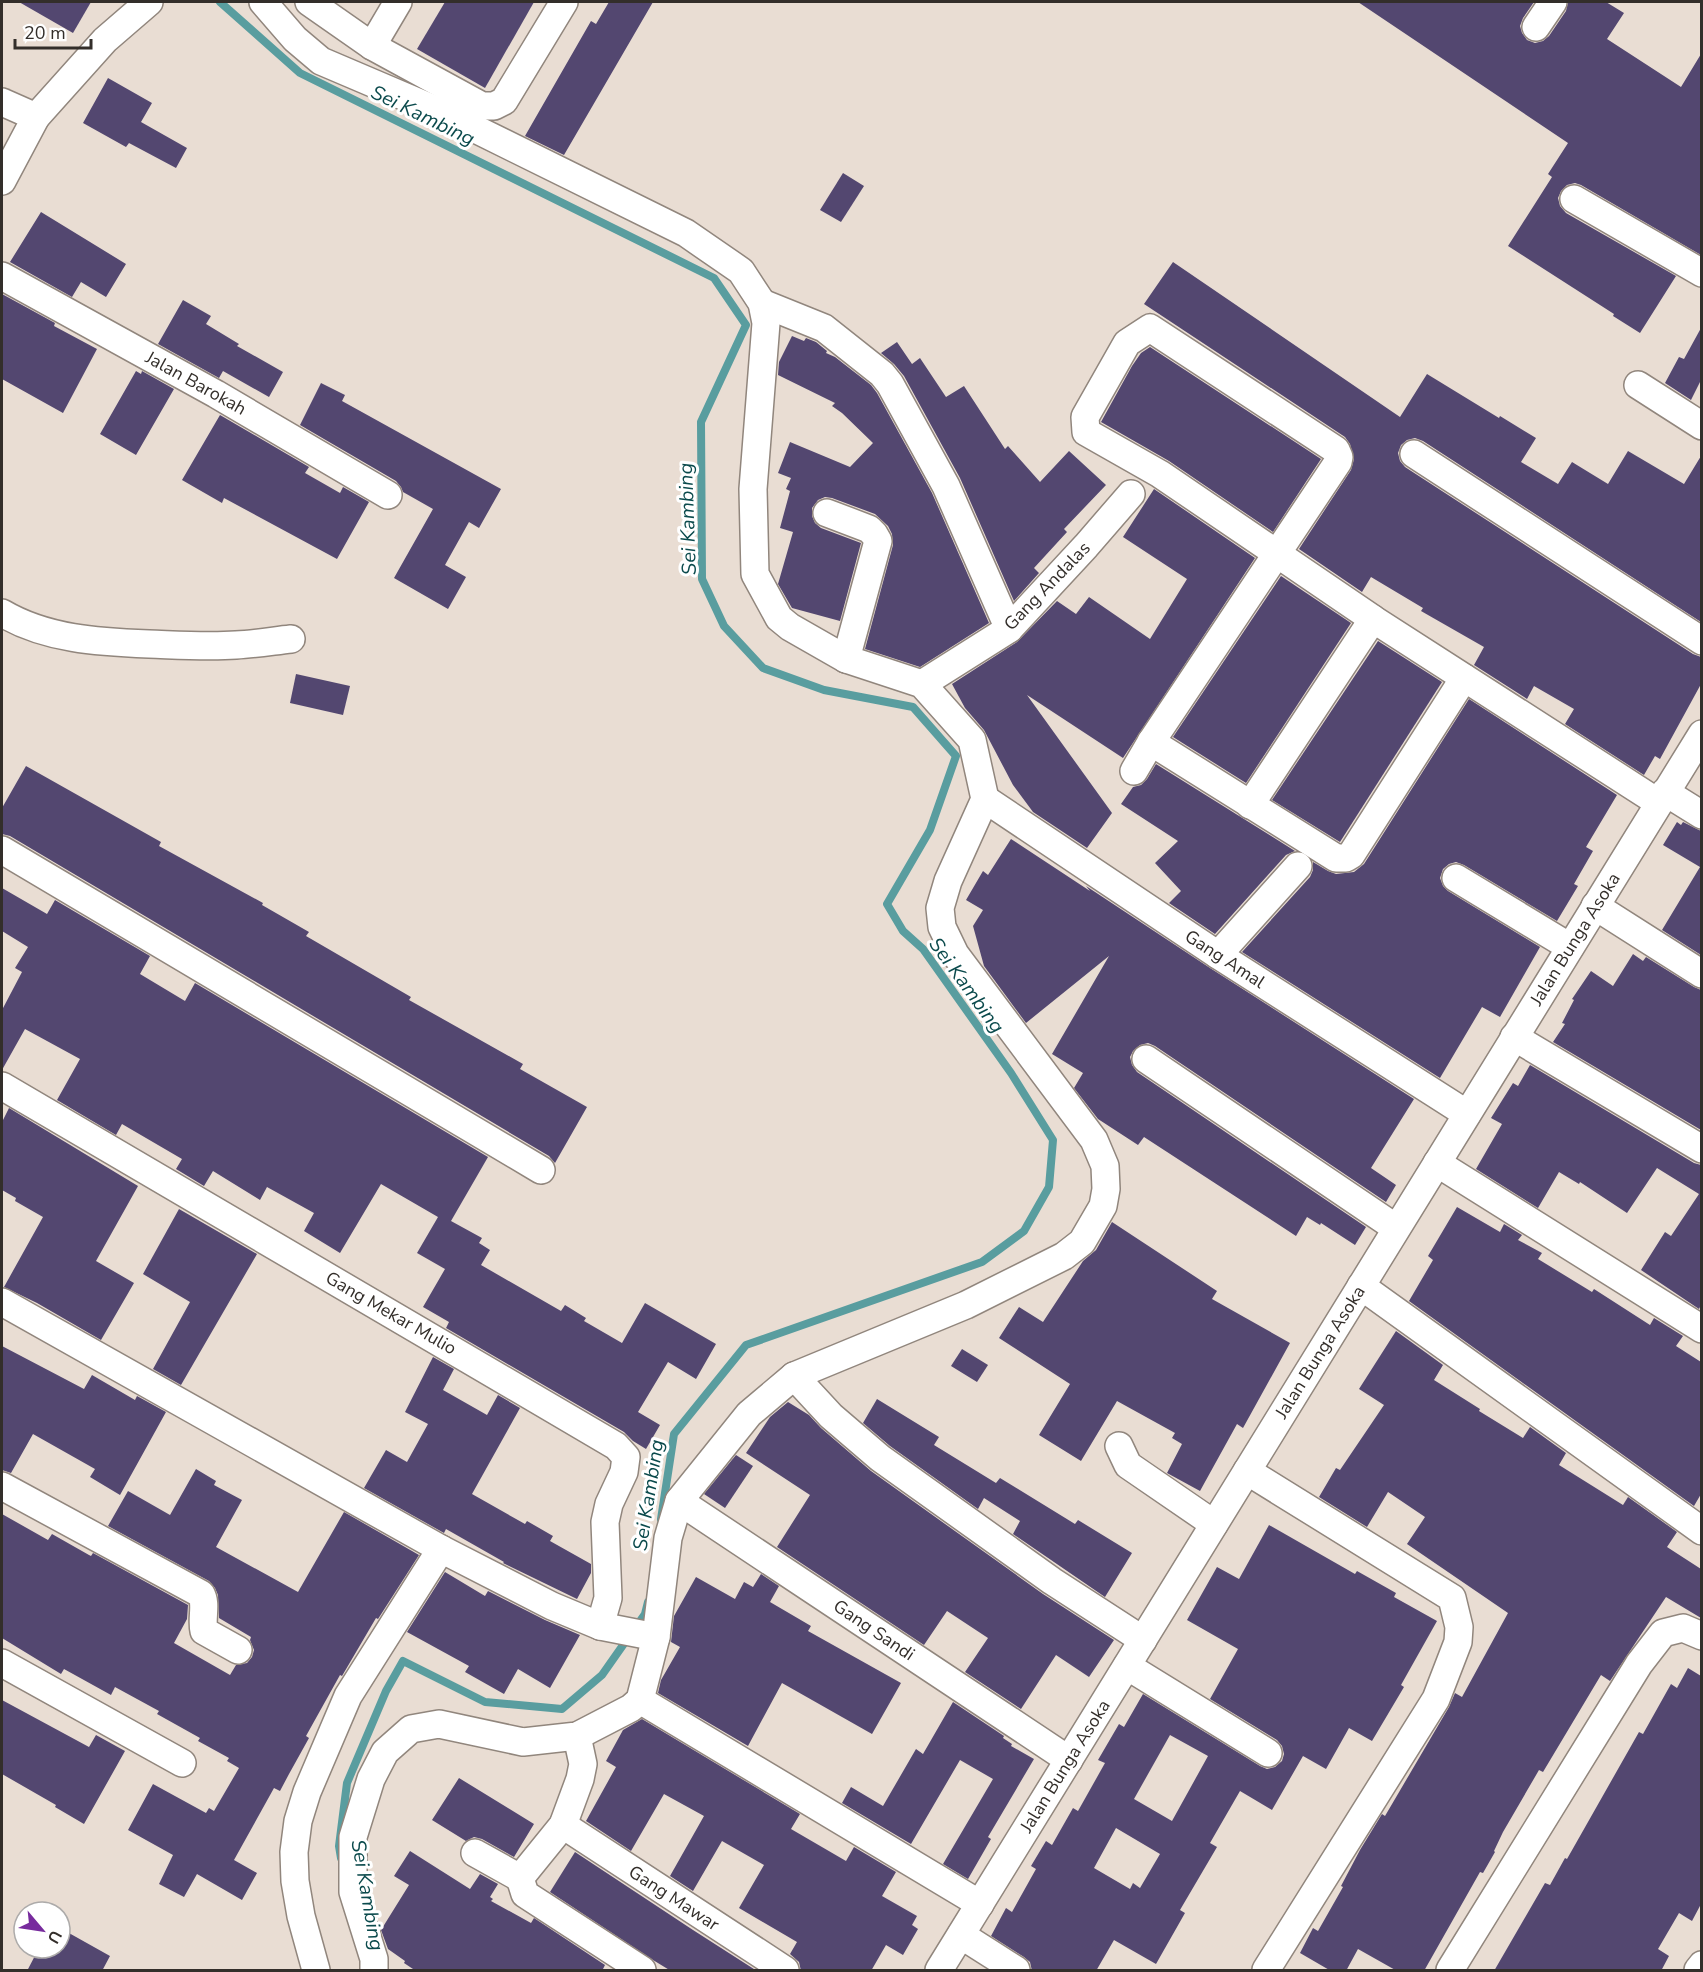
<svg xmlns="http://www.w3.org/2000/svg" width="1703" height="1972" viewBox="0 0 1703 1972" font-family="'Nunito Sans',sans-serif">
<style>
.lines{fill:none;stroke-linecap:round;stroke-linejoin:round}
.stream{stroke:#599d9f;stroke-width:8}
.building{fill:#534770;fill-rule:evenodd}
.minor-casing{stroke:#91867d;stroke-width:30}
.minor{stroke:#fff;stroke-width:27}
.labels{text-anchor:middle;stroke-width:6;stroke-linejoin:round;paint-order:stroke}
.street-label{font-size:18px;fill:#332e2a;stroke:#fff}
.water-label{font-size:20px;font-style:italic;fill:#0b4a4c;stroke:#fff}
</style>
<rect width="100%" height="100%" fill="#e9ddd3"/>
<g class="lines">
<g class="stream">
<polyline points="220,2 300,73 714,278 746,325 701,422 702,579 724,626 763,668 824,690 913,707 956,756 930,830 887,904 903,931 923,949 1011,1073 1053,1140 1049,1187 1024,1231 982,1262 746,1345 674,1434 661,1519"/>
<polyline points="635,1628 645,1614 648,1602"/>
<polyline points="341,1858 339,1846 347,1783 386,1691 403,1661 485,1702 562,1709 602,1675 628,1638"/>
</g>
</g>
<g class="building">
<polygon points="19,2 91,2 73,33"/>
<polygon points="445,2 534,2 485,88 417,49"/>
<polygon points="609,2 653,2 564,155 525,136 591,21 596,24"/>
<polygon points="1358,2 1534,2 1523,18 1520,26 1522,33 1527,40 1535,43 1543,41 1549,36 1566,11 1568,2 1606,2 1624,13 1607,39 1681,87 1701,54 1701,255 1581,185 1575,183 1567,185 1561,191 1558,198 1560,206 1566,213 1676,276 1640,333 1613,316 1614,314 1508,246 1552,177 1548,174 1568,143"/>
<polygon points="108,78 152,103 141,122 187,148 176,168 129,143 126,147 83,123"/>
<polygon points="843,173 864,186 841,222 820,210"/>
<polygon points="41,212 126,264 106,297 81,282 72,297 10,262"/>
<polygon points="1173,262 1400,417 1427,374 1499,418 1500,416 1536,438 1521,462 1558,484 1572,462 1608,484 1628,451 1684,484 1701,456 1701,622 1423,441 1415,438 1407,440 1401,445 1398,453 1400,461 1405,467 1693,654 1701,657 1701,684 1660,759 1655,756 1644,775 1565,724 1574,709 1534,686 1527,699 1474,665 1484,647 1421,611 1423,608 1371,577 1362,592 1299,549 1351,470 1354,459 1350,444 1345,437 1144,304"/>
<polygon points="2,294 55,323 54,326 97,349 63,413 2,379"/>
<polygon points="183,300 211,316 206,324 239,344 237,346 283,372 269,397 223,371 219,378 158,344"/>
<polygon points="1701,328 1701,380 1691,400 1665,383 1679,357 1684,359"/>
<polygon points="792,336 804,341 806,338 816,342 827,351 826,353 835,357 871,385 877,393 932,493 989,623 920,667 865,649 893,545 892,534 888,526 875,514 832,498 825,497 818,500 812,508 812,516 815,523 821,528 861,543 840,621 792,608 778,584 793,532 780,528 790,491 786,489 791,478 778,473 790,442 850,467 873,443 842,413 832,406 835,403 778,375 779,362"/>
<polygon points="897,342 912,364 920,358 946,397 964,386 1005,449 1008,446 1040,482 1069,451 1106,485 1064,529 1067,532 1034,568 1039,573 1014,601 960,478 904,376 894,364 881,353"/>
<polygon points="1150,347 1321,459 1273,532 1169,461 1101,422 1132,366 1141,353"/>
<polygon points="136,371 141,374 142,371 174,389 136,455 100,434"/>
<polygon points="321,383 345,395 342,401 501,489 479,528 469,522 445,565 466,577 448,609 394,578 433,509 403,492 401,487 396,481 300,425"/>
<polygon points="220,415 309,467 305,473 340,493 343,487 369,502 337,559 224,498 222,503 182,480"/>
<polygon points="1154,489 1255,558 1123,758 1027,695 1112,813 1087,848 1033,812 1013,785 984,730 965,708 952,684 1017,642 1057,601 1076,614 1089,597 1150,639 1187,579 1123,537"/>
<polygon points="1281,576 1351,623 1246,783 1173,737"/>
<polygon points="1378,641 1442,682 1340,842 1272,800"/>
<polygon points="296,674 350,686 343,715 290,703"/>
<polygon points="1469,699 1617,795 1586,847 1593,851 1574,884 1578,886 1557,921 1464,865 1456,862 1449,864 1443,869 1440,878 1443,886 1448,891 1540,947 1500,1017 1482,1007 1440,1078 1242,952 1310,877 1313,870 1313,862 1328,871 1336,874 1354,872 1364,864"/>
<polygon points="1156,764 1295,851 1286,855 1215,934 1169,903 1181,891 1155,863 1178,841 1121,804 1133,787 1141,785 1147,779"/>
<polygon points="26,766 161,842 159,846 263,903 262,905 309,932 306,936 411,997 409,1000 523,1064 520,1069 587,1107 555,1163 549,1156 10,836 2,834 2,808"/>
<polygon points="1677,822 1681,825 1683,822 1701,831 1701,955 1662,930 1700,867 1663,845"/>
<polygon points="1011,839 1090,891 1086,886 1210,968 1414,1099 1371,1168 1396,1185 1386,1202 1155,1046 1148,1043 1140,1045 1133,1051 1130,1057 1132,1065 1137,1072 1366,1227 1355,1245 1321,1223 1320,1225 1307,1217 1296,1236 1144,1137 1138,1145 1098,1119 1074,1088 1083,1073 1052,1054 1109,956 1026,1023 984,966 973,926 983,910 966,900 983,871 988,875"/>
<polygon points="2,888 47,914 55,900 150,956 140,974 185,1001 195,983 488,1157 451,1221 482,1238 479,1243 490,1250 481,1265 561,1311 565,1305 586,1318 584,1321 622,1343 645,1303 716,1344 696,1379 668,1362 638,1412 660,1425 646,1449 633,1441 624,1432 446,1328 449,1322 423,1307 445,1269 417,1253 438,1217 381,1184 340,1253 304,1231 314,1213 267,1187 260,1200 213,1171 204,1186 176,1169 182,1159 122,1124 116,1135 57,1100 80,1059 25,1029 2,1070 2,1010 22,972 15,968 28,947 2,931"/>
<polygon points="1633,954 1643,961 1646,957 1694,987 1701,990 1701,1130 1553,1042 1565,1024 1562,1023 1574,1000 1572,999 1591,971 1613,986"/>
<polygon points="1530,1065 1694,1163 1701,1165 1701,1305 1699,1309 1641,1270 1665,1232 1671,1236 1699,1194 1657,1168 1627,1213 1580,1182 1579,1184 1559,1172 1538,1208 1476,1169 1502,1124 1491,1118 1513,1083 1518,1086"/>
<polygon points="9,1108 138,1186 96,1261 134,1283 101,1340 37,1303 4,1287 43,1217 15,1201 16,1198 2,1190 2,1122"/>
<polygon points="1457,1207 1500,1232 1504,1224 1522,1235 1518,1240 1542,1253 1538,1259 1592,1292 1594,1289 1650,1325 1654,1318 1683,1336 1676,1346 1701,1362 1701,1494 1694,1506 1409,1301 1433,1260 1428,1256"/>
<polygon points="179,1209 257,1254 181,1385 153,1369 190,1302 143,1274"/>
<polygon points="1112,1222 1217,1291 1212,1299 1290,1343 1243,1428 1237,1424 1200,1491 1167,1473 1182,1444 1172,1438 1175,1433 1117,1401 1081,1461 1039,1435 1070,1384 999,1338 1019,1307 1043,1322 1083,1261 1096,1250"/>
<polygon points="1396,1331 1443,1365 1434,1380 1480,1409 1479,1411 1523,1438 1530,1427 1566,1453 1559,1465 1623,1505 1628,1497 1677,1532 1667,1547 1701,1569 1701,1618 1666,1597 1610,1681 1601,1675 1543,1772 1539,1770 1503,1832 1494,1851 1495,1852 1483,1873 1480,1872 1424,1971 1397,1971 1358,1949 1346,1971 1331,1971 1300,1953 1313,1928 1318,1931 1343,1887 1341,1886 1360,1850 1382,1814 1385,1816 1449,1707 1455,1693 1462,1697 1508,1613 1407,1544 1425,1517 1388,1492 1367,1527 1319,1497 1336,1468 1340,1470 1384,1405 1359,1389"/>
<polygon points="2,1346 84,1389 92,1375 135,1400 137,1396 166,1412 120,1495 90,1477 95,1469 33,1434 11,1473 2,1470"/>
<polygon points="962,1349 988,1365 977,1382 951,1366"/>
<polygon points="433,1357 454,1369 443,1390 487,1415 498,1395 520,1408 472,1494 525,1524 527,1521 553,1536 550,1541 591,1564 591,1573 577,1599 503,1563 504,1562 446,1529 444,1533 364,1488 386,1450 407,1462 428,1424 405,1412"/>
<polygon points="877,1399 939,1437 934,1445 996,1483 1000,1478 1075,1524 1078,1520 1132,1553 1105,1597 1013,1534 1020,1521 984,1498 978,1509 890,1446 863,1423"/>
<polygon points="788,1402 809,1415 821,1428 871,1471 1043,1594 1114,1640 1089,1677 1056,1655 1021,1709 965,1672 988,1638 947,1611 924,1645 777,1547 810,1495 746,1453 770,1417"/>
<polygon points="736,1455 753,1466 725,1508 704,1494"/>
<polygon points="196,1469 216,1481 214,1485 242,1500 216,1547 298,1592 344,1512 419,1555 378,1619 376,1618 342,1676 340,1675 306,1736 309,1738 289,1774 280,1791 274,1788 234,1860 257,1873 242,1900 197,1874 184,1897 159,1884 173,1855 128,1830 153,1784 206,1813 209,1808 214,1811 239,1768 227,1761 229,1758 198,1741 200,1738 157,1714 159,1711 115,1687 111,1695 64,1669 61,1674 2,1638 2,1514 48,1540 52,1534 89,1555 91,1556 93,1553 188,1605 187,1619 174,1643 230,1675 236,1665 247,1663 252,1657 254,1650 250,1640 251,1637 219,1618 218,1595 215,1588 209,1581 108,1526 128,1491 170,1515"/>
<path d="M1269,1525L1355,1574L1357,1571L1396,1593L1394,1597L1437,1621L1401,1685L1404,1687L1372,1741L1349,1728L1326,1769L1303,1756L1272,1810L1240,1791L1210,1843L1217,1847L1180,1910L1185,1913L1156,1964L1114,1940L1096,1971H1032L1030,1962L1024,1957L991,1936L1006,1908L1012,1912L1036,1869L1031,1866L1046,1841L1052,1845L1073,1808L1078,1811L1105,1763L1098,1760L1119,1724L1124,1727L1143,1694L1260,1766L1267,1769L1275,1767L1282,1761L1284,1754L1282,1746L1277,1740L1210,1699L1238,1649L1187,1620L1217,1567L1239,1579ZM1170,1735L1208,1756L1172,1821L1134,1799ZM1116,1828L1160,1854L1140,1888L1133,1883L1130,1889L1094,1868Z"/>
<polygon points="445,1572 485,1596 488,1591 545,1620 580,1635 550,1688 518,1669 504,1694 465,1672 469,1666 407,1632"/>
<polygon points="761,1574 779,1586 770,1602 811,1626 808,1631 901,1683 872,1734 782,1683 748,1746 658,1693 661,1680 680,1647 671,1642 674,1616 696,1577 735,1599 744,1582 753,1587"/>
<polygon points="1688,1668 1701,1676 1701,1904 1692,1921 1679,1913 1658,1949 1669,1956 1661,1971 1494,1971 1545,1883 1550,1885 1565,1858 1567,1859 1639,1732 1643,1734 1671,1684 1677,1688"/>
<polygon points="2,1700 89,1747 96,1735 125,1751 84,1824 55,1807 56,1805 2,1774"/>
<polygon points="953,1702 1004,1736 1003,1738 1012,1744 1011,1746 1034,1759 988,1837 991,1839 968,1879 943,1864 993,1779 960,1760 911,1844 842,1803 851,1787 883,1806 916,1749 923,1754"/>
<polygon points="642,1719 800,1814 791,1829 846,1861 854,1847 896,1872 882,1896 917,1916 912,1925 918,1929 903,1955 886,1945 871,1971 801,1971 799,1962 790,1954 797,1942 739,1908 764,1865 722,1841 693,1891 670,1876 704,1816 664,1794 631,1851 586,1821 616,1767 606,1761 623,1730"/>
<polygon points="459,1778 534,1824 514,1857 482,1839 474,1837 466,1841 432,1820"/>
<polygon points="410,1851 470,1889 480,1874 498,1884 490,1897 493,1899 491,1901 531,1923 534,1918 605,1965 602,1971 416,1971 404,1963 405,1961 388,1949 381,1930 409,1885 394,1876"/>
<polygon points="575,1852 693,1930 757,1971 671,1971 653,1960 550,1892"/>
<polygon points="60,1928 110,1956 102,1971 27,1971 39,1948 60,1948"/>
</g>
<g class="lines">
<defs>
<g id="minor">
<polyline points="263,2 295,39 321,61 443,113 686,233 741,271 762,303 766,323 753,489 755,574 779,618 790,627 846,659 922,684 972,740 985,799 948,881 940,908 942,927 955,954 1094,1140 1105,1166 1106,1189 1103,1206 1082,1242 1064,1256 966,1305 794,1376 749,1414 679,1501 668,1538 656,1637 640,1700 631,1708 577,1736 523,1742 439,1724 411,1729 385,1752 371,1779 353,1837 353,1892 374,1959 374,1970"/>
<polyline points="309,2 372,46 482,106 494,106 504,101 564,2"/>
<polyline points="1536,27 1553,2"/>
<polyline points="372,46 398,2"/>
<polyline points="2,102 36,117"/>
<polyline points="2,181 36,117 105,40 149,2"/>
<polyline points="1574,199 1702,273"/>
<polyline points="2,276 216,394 388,495"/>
<polyline points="762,303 824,328 882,374 890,384 946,486 1009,629"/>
<polyline points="1638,385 1702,426"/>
<polyline points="1414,454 1702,641"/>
<polyline points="827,513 869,529 874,534 878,541 846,659"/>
<path d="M2,613C46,639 98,642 149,644C178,645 207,647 236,645C255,644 273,641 291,639"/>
<polyline points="922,684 1009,629 1086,546 1131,494"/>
<polyline points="1151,742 1336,858 1346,858 1351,855 1464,678"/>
<polyline points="1134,771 1151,742 1338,462 1339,457 1336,450 1150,328 1127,343 1085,417 1086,432 1160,474 1373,619 1659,803"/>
<polyline points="1665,792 1702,815"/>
<polyline points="985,799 1218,955 1467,1114"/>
<polyline points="1250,805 1373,619"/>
<polyline points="2,850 541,1170"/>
<polyline points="1456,878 1570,947"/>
<polyline points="1595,906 1702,974"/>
<polyline points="1218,955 1298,866"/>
<polyline points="1514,1037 1702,1149"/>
<polyline points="1146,1059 1396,1228"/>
<polyline points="2,1086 616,1446 626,1457 624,1472 609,1504 605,1522 608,1598 600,1626"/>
<polyline points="1437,1163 1702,1329"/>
<polyline points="1361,1286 1702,1531"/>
<polyline points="2,1302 441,1549 552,1606 600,1626 656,1637"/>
<polyline points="794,1376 831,1416 880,1458 1052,1581 1143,1640"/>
<polyline points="1119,1446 1128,1465 1214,1524"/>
<polyline points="1247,1471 1452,1598 1459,1627 1458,1642 1436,1699 1266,1970"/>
<path d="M2,1486L201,1594C207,1604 201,1619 204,1631L238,1650"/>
<polyline points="679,1501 1069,1760"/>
<polyline points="2,1663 182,1763"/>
<polyline points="1127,1666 1268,1753"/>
<polyline points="640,1700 980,1904"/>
<polyline points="563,1825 785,1970"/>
<polyline points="475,1853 520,1878"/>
<polyline points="520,1878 563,1825 580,1779 583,1764 577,1736"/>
<polyline points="520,1878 525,1894 642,1970"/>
<polyline points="961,1935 1016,1970"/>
<polyline points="316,1970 301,1916 295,1881 294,1852 298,1821 307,1792 348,1696 441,1549"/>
<polyline points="939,1970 1702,734"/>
<polyline points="1450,1970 1639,1664 1663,1633 1683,1628 1702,1636"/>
<polyline points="1698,1970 1702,1965"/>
</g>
</defs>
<use href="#minor" class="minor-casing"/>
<use href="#minor" class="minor"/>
</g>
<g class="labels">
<g class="street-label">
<text transform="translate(196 383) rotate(29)" y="6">Jalan Barokah</text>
<text transform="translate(1047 586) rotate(-46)" y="6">Gang Andalas</text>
<text transform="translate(1575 939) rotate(-58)" y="6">Jalan Bunga Asoka</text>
<text transform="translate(1225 959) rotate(33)" y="6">Gang Amal</text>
<text transform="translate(391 1313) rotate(30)" y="6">Gang Mekar Mulio</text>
<text transform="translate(1320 1352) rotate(-58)" y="6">Jalan Bunga Asoka</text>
<text transform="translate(874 1630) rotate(34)" y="6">Gang Sandi</text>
<text transform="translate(1065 1766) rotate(-58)" y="6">Jalan Bunga Asoka</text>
<text transform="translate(674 1898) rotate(33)" y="6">Gang Mawar</text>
</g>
<g class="water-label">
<text transform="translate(423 115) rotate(26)" y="7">Sei Kambing</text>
<text transform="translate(687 519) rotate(-92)" y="7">Sei Kambing</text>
<text transform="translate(967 985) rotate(54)" y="7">Sei Kambing</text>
<text transform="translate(648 1495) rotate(-81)" y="7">Sei Kambing</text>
<text transform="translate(368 1895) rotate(80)" y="7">Sei Kambing</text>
</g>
</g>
<rect width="1703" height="1972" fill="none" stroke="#332e2a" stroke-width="6"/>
<g transform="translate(42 1930) rotate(119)"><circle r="28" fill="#ffffff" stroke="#adabaa" stroke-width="1.5"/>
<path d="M0-4.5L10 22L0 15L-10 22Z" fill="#772b9d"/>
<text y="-9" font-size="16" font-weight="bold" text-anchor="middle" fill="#332e2a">U</text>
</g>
<path d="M15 39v9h76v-9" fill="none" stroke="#332e2a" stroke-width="3"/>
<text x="24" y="39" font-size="18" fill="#332e2a" stroke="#ffffff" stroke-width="4.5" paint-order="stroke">20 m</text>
</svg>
